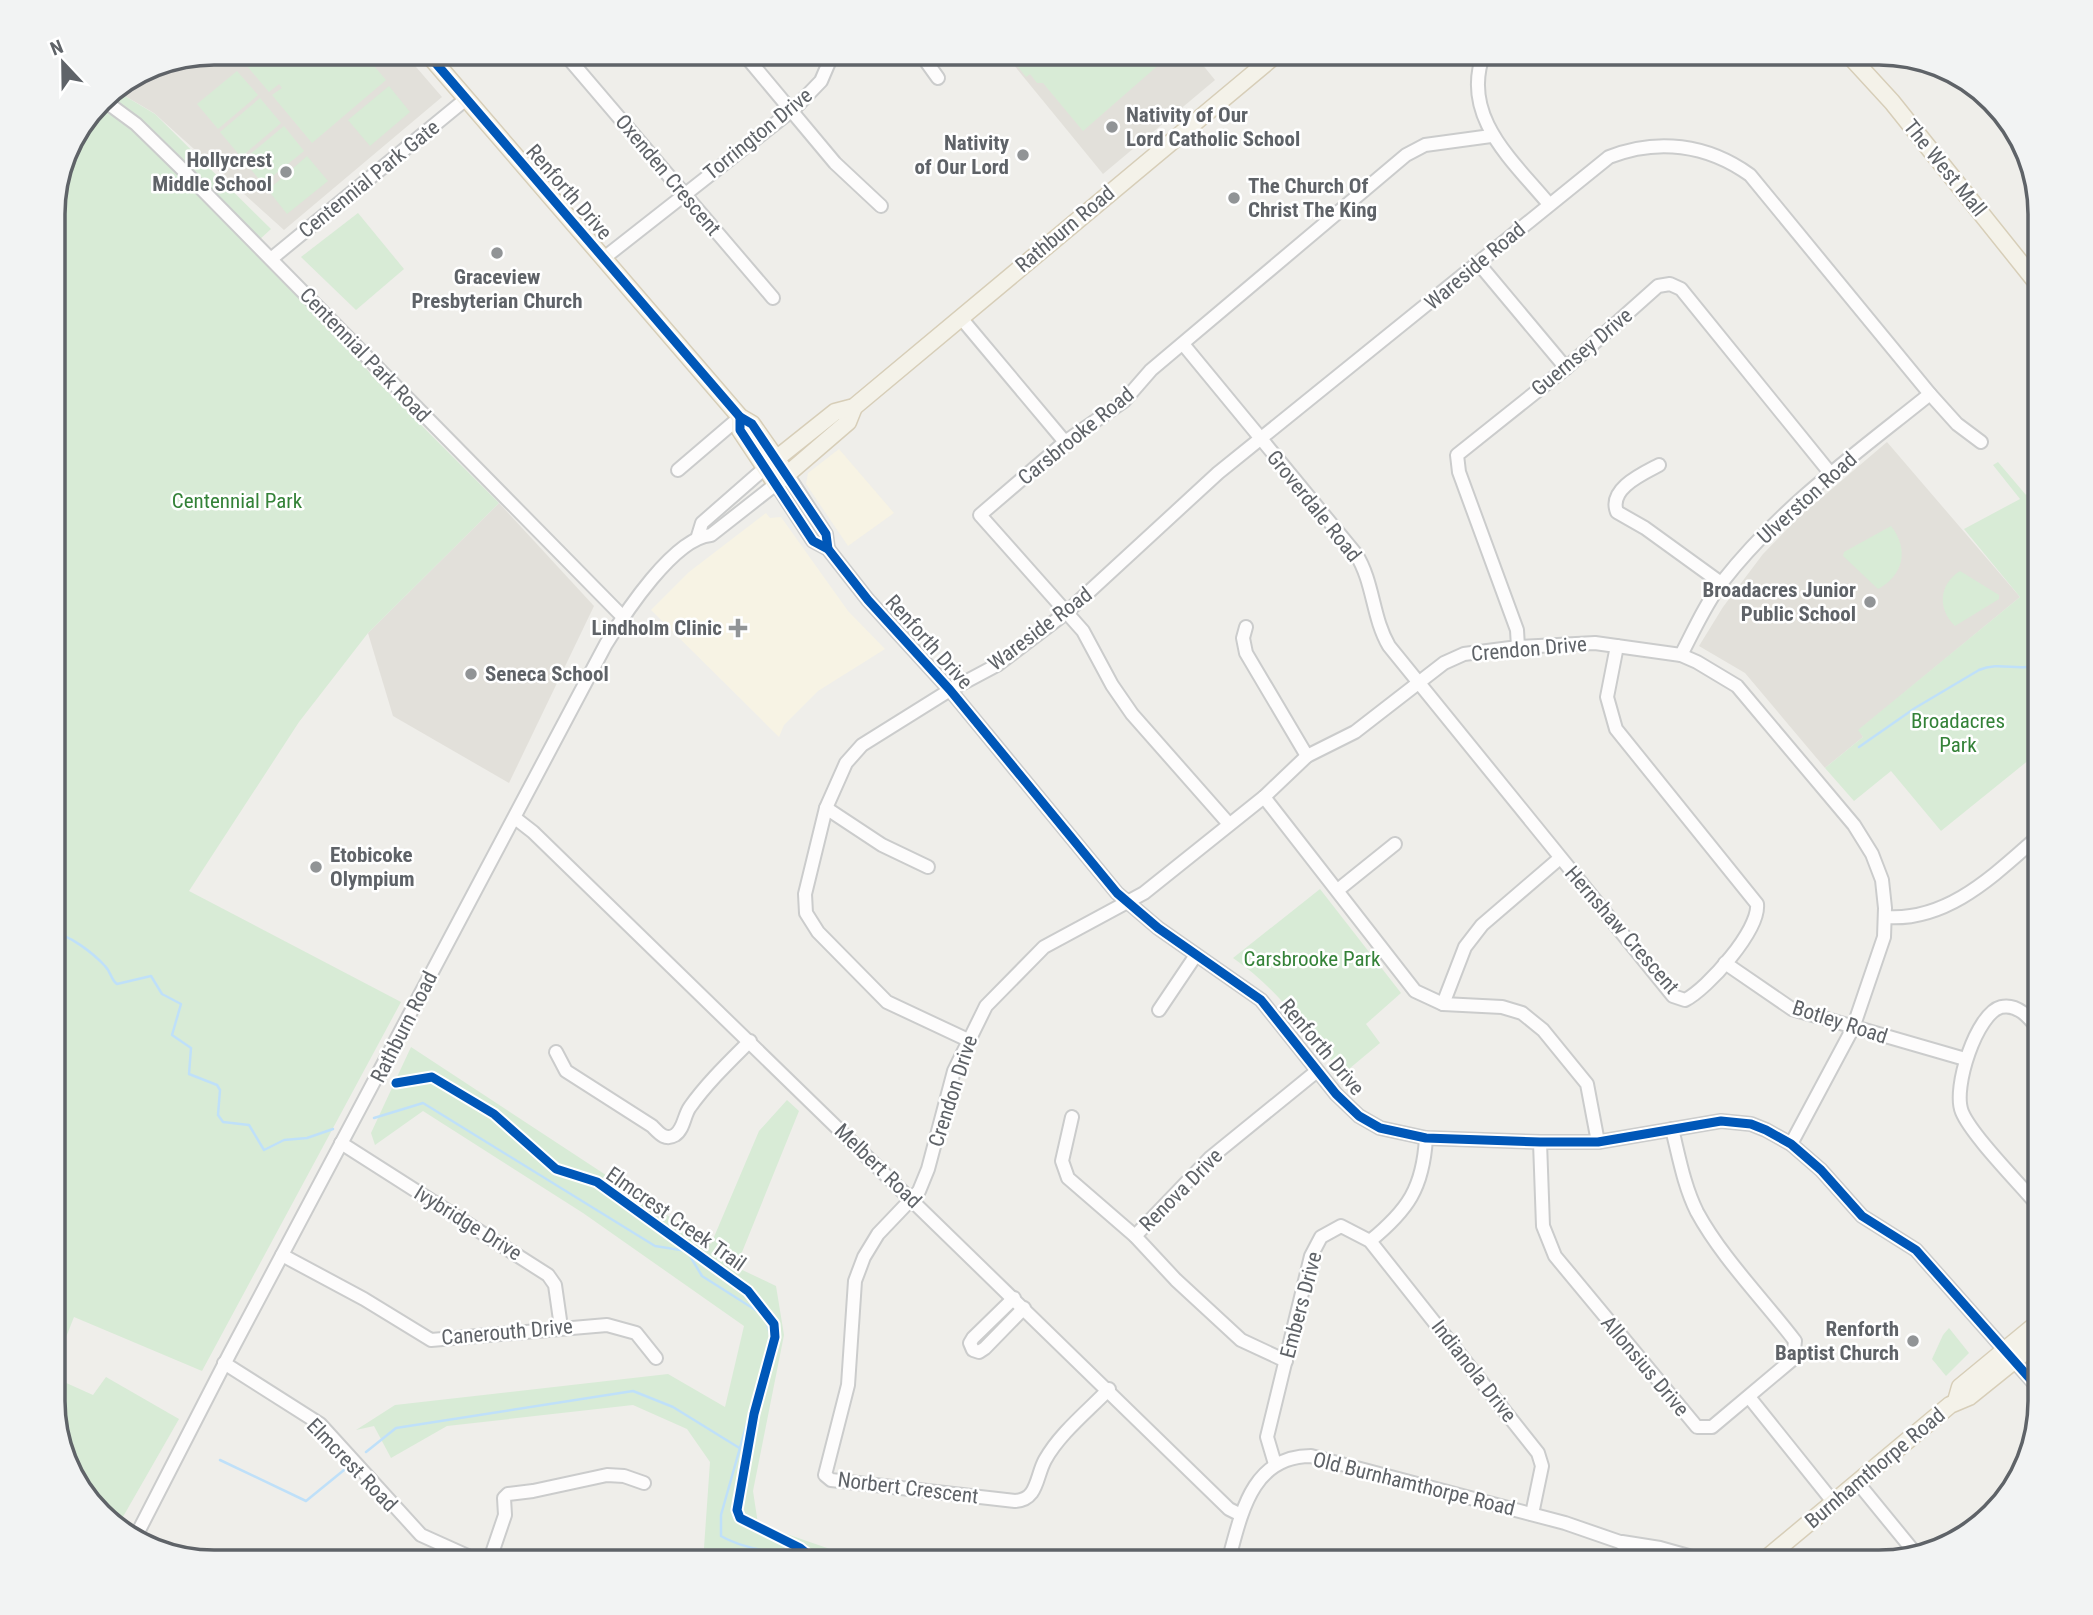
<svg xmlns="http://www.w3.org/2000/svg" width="2093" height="1615" viewBox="0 0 2093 1615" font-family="'Roboto Condensed',sans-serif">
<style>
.commercial{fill:#f7f3e4}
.education{fill:#e2e0da}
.green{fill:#d8ebd6}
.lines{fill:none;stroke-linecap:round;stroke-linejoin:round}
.stream{stroke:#bfe0f9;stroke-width:2.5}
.minor-casing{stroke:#cbcccc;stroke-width:16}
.major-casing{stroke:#d7ceb8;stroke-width:19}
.minor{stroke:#fdfcfc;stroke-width:12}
.major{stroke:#f4f2e9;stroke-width:16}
.cycleway-casing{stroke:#fff;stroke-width:13}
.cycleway{stroke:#0057b8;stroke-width:9}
.poi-dot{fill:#919496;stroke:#fff;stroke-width:2.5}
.labels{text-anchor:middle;stroke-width:5;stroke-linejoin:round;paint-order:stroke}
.poi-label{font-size:21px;font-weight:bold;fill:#5f6368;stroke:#fff;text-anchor:end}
.street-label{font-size:21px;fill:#5f6368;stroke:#fff}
.park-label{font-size:21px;fill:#348238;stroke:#fff}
.rim{fill:none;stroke:#5f6368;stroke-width:3.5}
</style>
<rect width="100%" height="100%" fill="#efeeea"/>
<g class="commercial">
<polygon points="839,449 894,513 848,546 806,484 808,473"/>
<polygon points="766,513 770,518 781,517 848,611 885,649 818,691 784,725 779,737 651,610 689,572"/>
</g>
<g class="education">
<polygon points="213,53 404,53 442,97 284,230 154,113 113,89 152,65"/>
<polygon points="1004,53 1193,53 1215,80 1103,174"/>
<polygon points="1887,442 2020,597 1859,730 1863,737 1825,768 1745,673 1699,646 1723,607 1763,554 1799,517"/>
<polygon points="499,503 594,606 509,783 393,716 368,633"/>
</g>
<g class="green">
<polygon points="236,53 363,53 386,80 312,143 272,95 282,88 279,84 269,92"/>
<polygon points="1007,53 1050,53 1053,56 1058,53 1170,55 1083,131 1043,83 1037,83 1030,74 1026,77"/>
<polygon points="237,71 258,95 218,129 197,104"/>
<polygon points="389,86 410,112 370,146 348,120"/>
<polygon points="113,89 155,114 271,229 258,241 375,379 499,503 368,633 299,722 189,891 401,1002 202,1371 74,1317 53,1370 53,202 69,142"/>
<polygon points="260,98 281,123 241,157 220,132"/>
<polygon points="284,126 304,151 263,184 243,160"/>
<polygon points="307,156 328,181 287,214 268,190"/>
<polygon points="358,213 404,269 356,310 301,257"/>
<polygon points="1998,462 2026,495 2040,475 2040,751 1941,831 1891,771 1854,801 1825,768 1863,737 1858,730 2020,597 1964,529 2020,499 1993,465"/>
<path d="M1891,526C1909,549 1904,575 1878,589L1843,556L1844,552Z"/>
<path d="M1960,571L1999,595V599L1955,626C1937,609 1939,584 1960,571Z"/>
<path d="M1320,889L1401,993L1366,1024L1380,1043L1343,1074C1308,1034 1278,988 1233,958Z"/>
<polygon points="411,1047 711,1244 759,1131 787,1100 799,1111 736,1267 776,1286 784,1335 753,1491 758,1524 830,1549 974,1562 752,1562 718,1549 708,1562 703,1562 710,1462 687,1429 633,1405 447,1426 391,1458 374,1426 356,1430 395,1405 668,1374 725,1407 744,1326 583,1213 423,1111 375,1145 371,1133"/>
<polygon points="1949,1328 1969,1353 1946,1376 1932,1359 1943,1335"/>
<polygon points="53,1377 93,1395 106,1377 179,1419 116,1529 69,1473 53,1412"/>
</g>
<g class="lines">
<g class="stream">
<path d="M1859,747L1915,708L1979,670C2001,660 2023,674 2040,662"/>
<path d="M53,933C69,934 94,954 105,966C111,972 111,980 117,984L151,976L162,994L181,1004L172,1035L191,1048L189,1074L217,1085L220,1090L218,1115L223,1122L249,1125L264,1150L284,1140L307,1138L333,1129"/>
<path d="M374,1118L423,1103L655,1246L687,1251L702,1276L765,1316L771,1338L721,1515V1536C747,1551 779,1551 807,1562"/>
<polyline points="366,1452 396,1428 633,1391 673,1407 741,1449"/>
<polyline points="220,1460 306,1501 344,1470"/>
</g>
<defs>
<g id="minor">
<polyline points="564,53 773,298"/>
<polyline points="743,53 835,163 881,206"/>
<polyline points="920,53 938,78"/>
<path d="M1484,53C1460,115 1511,159 1548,203"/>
<polyline points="102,99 136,124 179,166 623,617"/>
<polyline points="604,258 795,108 821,81 833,53"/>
<polyline points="271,259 466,99"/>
<polyline points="1479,264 1566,368"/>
<polyline points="961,318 1065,442"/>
<path d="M1183,344L1356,554C1374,583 1372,617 1389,646L1673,996L1685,1000C1707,989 1760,930 1757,904L1616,729L1607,697L1617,646"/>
<path d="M1659,465C1642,474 1608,489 1617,512L1645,528L1721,583"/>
<polyline points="678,470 740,417"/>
<polyline points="787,474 826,534 828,549"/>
<polyline points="698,536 702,523 766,467"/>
<polyline points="1246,627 1243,638 1246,653 1307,756"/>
<polyline points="1518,647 1517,630 1459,472 1457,455 1566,368 1658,286 1670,284 1681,289 1831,474"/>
<path d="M1681,655C1694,630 1706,603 1723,581C1781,507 1858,452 1930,394"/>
<polyline points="1264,797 1415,991 1443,1004 1502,1007 1522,1013 1543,1030 1587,1084 1598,1142"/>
<polyline points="826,808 882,845 928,867"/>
<polyline points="515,818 533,832 1229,1509 1241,1515"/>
<polyline points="1229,824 1132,714 1112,685 1083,631 980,515 1065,442 1124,401 1151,370 1406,155 1425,145 1491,136"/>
<polyline points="1339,889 1395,844"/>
<path d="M1885,917C1949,922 1996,873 2040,835"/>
<polyline points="1725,963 1792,1009 1965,1059"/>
<polyline points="1443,1004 1465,947 1482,925 1560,858"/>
<polyline points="1159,1010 1196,955"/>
<path d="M2040,1031C2031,1020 2019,1003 2001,1007C1977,1013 1952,1088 1962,1112C1972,1136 2021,1185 2040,1208"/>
<path d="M968,1040L887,1002L818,932L806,913L805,894L826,808L846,763L862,745L950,690L997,665L1067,612L1218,473L1609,157C1657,138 1707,144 1750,175L1930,394L1957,424L1981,442"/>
<path d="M556,1052L566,1071L652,1126C659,1133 665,1141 675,1135C684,1129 684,1115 690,1107C707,1083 729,1062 750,1041"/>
<polyline points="1072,1117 1062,1161 1068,1178 1135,1236 1176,1280 1241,1340 1286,1361"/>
<path d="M1540,1142L1543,1226L1555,1256L1697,1427H1712L1793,1359L1795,1341C1763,1299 1722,1258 1697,1212C1684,1186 1679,1157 1672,1129"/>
<polyline points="341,1143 548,1275 555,1285 561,1327"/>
<polyline points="1135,1236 1210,1158 1317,1071"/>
<path d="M1370,1241C1408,1210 1423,1188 1426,1138"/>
<polyline points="282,1255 364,1299 431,1340 607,1325 636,1333 656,1358"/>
<polyline points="1014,1298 973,1338 970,1343 973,1350 979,1352 985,1348 1024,1308"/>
<polyline points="224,1363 320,1424 421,1535 481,1562"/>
<path d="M1109,1389C1088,1411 1060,1433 1045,1460C1036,1476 1038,1500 1015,1501L831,1480L825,1475L848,1385L855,1281L864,1257L878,1234L919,1191L928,1169L954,1071L986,1006L1044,947L1144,893L1264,797L1307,756L1355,732L1444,663L1464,654L1518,647L1595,643L1681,655L1697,662L1737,686L1854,825L1872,854L1882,880L1885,908L1884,937L1853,1028L1791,1144"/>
<polyline points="1749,1397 1834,1503"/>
<polyline points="1275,1464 1267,1437 1311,1256 1321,1237 1341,1226 1370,1241 1538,1453 1542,1466 1532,1514"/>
<polyline points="1858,1483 1916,1554"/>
<path d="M136,1536L230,1353L606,644C625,613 674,538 711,535L776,484L813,541L828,549L868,600L950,690L1117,893L1158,928L1261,1000L1336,1094L1359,1116L1380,1128L1426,1138L1540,1142H1598L1721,1121L1751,1124L1766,1130L1791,1144L1821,1170L1862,1216L1916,1250L2040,1390"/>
<polyline points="1622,1542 1660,1548 1710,1562"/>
<polyline points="489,1562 505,1515 504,1498 508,1494 533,1491 607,1475 624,1476 644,1483"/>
<path d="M1228,1562C1241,1515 1251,1456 1311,1456L1565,1523L1620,1542L1645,1562"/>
</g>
<g id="major">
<polyline points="427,53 740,417 752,424 787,474"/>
<polyline points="1847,53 1892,102 2040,287"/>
<polyline points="740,417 740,430 776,484 848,422 854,407"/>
<polyline points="766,467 835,412 854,407 1278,53"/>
<polyline points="1956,1401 1960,1387 2040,1321"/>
<polyline points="1762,1562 1950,1405 1969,1397 2040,1340"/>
</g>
</defs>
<use href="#minor" class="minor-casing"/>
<use href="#major" class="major-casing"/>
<use href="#minor" class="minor"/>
<use href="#major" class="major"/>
<defs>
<g id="cycleway">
<polyline points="427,53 740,417 752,424 826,534 828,549"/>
<polyline points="740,417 740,430 813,541 828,549 868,600 950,690 1117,893 1158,928 1261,1000 1336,1094 1359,1116 1380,1128 1426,1138 1540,1142 1598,1142 1721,1121 1751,1124 1766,1130 1791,1144 1821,1170 1862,1216 1916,1250 2040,1390"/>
<polyline points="396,1083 432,1077 494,1114 556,1169 597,1182 748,1291 774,1324 775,1337 754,1414 737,1510 740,1518 800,1548 811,1557 835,1562"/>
</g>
</defs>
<use href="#cycleway" class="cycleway-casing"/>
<use href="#cycleway" class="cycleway"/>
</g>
<g class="poi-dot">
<circle cx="1112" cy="127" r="7"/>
<circle cx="1023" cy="155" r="7"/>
<circle cx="286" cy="172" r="7"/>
<circle cx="1234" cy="198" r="7"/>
<circle cx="497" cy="253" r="7"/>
<circle cx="1870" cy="602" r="7"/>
<path d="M734.5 617.5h7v7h7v7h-7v7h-7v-7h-7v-7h7z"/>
<circle cx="471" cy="674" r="7"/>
<circle cx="316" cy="867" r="7"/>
<circle cx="1913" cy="1341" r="7"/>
</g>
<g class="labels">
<g class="poi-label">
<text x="1126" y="122" text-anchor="start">Nativity of Our<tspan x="1126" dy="24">Lord Catholic School</tspan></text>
<text x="1009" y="150">Nativity<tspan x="1009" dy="24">of Our Lord</tspan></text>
<text x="272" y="167">Hollycrest<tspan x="272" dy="24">Middle School</tspan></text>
<text x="1248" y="193" text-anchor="start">The Church Of<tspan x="1248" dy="24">Christ The King</tspan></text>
<text x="497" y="284" text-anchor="middle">Graceview<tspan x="497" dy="24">Presbyterian Church</tspan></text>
<text x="1856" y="597">Broadacres Junior<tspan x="1856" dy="24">Public School</tspan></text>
<text x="722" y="635">Lindholm Clinic</text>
<text x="485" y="681" text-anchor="start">Seneca School</text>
<text x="330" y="862" text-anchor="start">Etobicoke<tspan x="330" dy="24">Olympium</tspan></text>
<text x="1899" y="1336">Renforth<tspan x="1899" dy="24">Baptist Church</tspan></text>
</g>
<g class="street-label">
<text transform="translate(758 134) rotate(-39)" y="7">Torrington Drive</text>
<text transform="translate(1945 168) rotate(51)" y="7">The West Mall</text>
<text transform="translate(668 175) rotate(50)" y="7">Oxenden Crescent</text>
<text transform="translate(369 179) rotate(-39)" y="7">Centennial Park Gate</text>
<text transform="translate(569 192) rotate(49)" y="7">Renforth Drive</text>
<text transform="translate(1065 229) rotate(-40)" y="7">Rathburn Road</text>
<text transform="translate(1475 266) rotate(-40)" y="7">Wareside Road</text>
<text transform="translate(1582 352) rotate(-40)" y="7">Guernsey Drive</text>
<text transform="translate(365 355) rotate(46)" y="7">Centennial Park Road</text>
<text transform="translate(1076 436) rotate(-39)" y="7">Carsbrooke Road</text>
<text transform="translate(1807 498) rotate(-42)" y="7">Ulverston Road</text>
<text transform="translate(1314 506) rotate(51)" y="7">Groverdale Road</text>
<text transform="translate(1040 629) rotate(-37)" y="7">Wareside Road</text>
<text transform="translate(929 642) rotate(48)" y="7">Renforth Drive</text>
<text transform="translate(1529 649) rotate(-5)" y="7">Crendon Drive</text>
<text transform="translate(1622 930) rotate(49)" y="7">Hernshaw Crescent</text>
<text transform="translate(1840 1022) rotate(18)" y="7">Botley Road</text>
<text transform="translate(404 1027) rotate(-63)" y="7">Rathburn Road</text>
<text transform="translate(1322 1047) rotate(50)" y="7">Renforth Drive</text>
<text transform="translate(953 1091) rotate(-72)" y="7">Crendon Drive</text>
<text transform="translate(878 1166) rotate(44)" y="7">Melbert Road</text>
<text transform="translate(1181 1190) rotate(-45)" y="7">Renova Drive</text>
<text transform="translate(676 1219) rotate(35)" y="7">Elmcrest Creek Trail</text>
<text transform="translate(468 1223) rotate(32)" y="7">Ivybridge Drive</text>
<text transform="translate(1301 1305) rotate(-75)" y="7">Embers Drive</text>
<text transform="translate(507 1332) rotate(-5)" y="7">Canerouth Drive</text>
<text transform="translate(1645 1366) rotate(50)" y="7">Allonsius Drive</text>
<text transform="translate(1474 1371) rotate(52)" y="7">Indianola Drive</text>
<text transform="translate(352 1465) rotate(46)" y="7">Elmcrest Road</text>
<text transform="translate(1875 1468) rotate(-40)" y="7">Burnhamthorpe Road</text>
<text transform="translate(1414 1484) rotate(14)" y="7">Old Burnhamthorpe Road</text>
<text transform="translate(908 1488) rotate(7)" y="7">Norbert Crescent</text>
</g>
<g class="park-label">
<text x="237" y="508">Centennial Park</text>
<text x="1958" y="728">Broadacres<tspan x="1958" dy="24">Park</tspan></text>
<text x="1312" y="966">Carsbrooke Park</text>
</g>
</g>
<path d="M0 0H2093V1615H0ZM214 65H1879A149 149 0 0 1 2028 214V1401A149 149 0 0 1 1879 1550H214A149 149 0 0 1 65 1401V214A149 149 0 0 1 214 65Z" fill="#f2f3f3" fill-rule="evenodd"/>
<path class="rim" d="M214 65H1879A149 149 0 0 1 2028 214V1401A149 149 0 0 1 1879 1550H214A149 149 0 0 1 65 1401V214A149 149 0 0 1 214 65Z"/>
<g transform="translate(63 63) rotate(338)" stroke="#ffffff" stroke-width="5" paint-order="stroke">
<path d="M0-5L12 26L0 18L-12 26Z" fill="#5f6368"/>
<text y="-10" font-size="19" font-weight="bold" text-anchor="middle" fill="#5f6368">N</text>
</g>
</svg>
